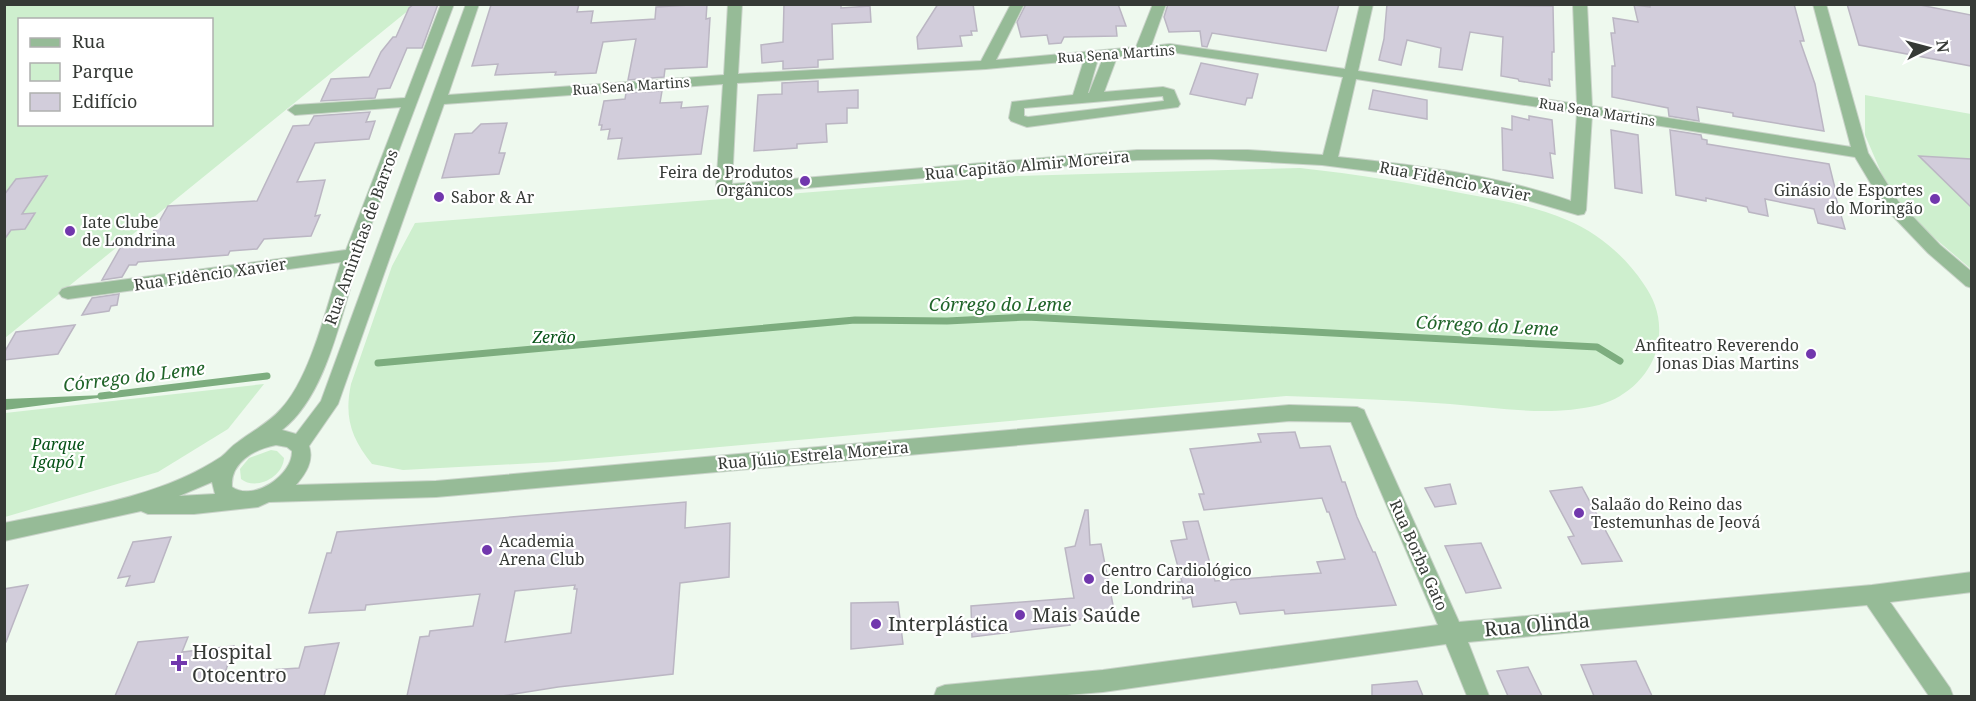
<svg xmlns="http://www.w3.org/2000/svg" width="1976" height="701" viewBox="0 0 1976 701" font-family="'Noto Serif',serif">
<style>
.green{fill:#ceefce;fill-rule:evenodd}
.water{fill:#7dad7f}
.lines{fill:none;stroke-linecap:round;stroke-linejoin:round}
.stream{stroke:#7dad7f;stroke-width:7}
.building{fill:#d2cddb;stroke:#bbb6c3;stroke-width:1.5;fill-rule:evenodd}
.minor-casing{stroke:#c9d3c9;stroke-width:2}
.minor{fill:#96bb97;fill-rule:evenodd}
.poi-dot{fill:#7137ad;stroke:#fff;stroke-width:2}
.labels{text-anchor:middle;stroke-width:4.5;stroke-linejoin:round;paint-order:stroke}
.far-street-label{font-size:14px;fill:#363a36;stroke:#fff}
.street-label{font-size:16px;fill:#363a36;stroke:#fff}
.poi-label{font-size:16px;fill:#363a36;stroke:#fff;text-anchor:start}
.park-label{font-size:16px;font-style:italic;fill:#055116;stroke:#fff}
.water-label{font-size:18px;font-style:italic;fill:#206429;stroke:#fff}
.near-poi-label{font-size:20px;fill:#363a36;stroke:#fff;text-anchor:start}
.near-street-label{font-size:20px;fill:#363a36;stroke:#fff}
</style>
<rect width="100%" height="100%" fill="#eef9ee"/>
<g class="green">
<path d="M5,5H415L5,338ZM20,20H212V124H20Z"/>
<polygon points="1865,95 1971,114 1971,269 1911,218 1884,179 1865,135"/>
<path d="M1300,168C1356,174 1411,183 1466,194C1500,200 1535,206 1567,220C1598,233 1625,256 1643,283C1656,301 1662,321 1658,343C1653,373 1628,397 1599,405C1550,417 1499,408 1450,404C1395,400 1341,398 1286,396L554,462L403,470L372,464C351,438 344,417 351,384L392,266L415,223L1017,176Z"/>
<polygon points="264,384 228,429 158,472 5,517 5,413"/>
<path d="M271,450L277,451L284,458C283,477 256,491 241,479L240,469L249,458Z"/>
</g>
<polygon class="water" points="129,394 5,410 5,399"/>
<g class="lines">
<g class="stream">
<polyline points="378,363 855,320 947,321 1027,317 1597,347 1620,361"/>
<polyline points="101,396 267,376"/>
</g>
</g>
<g class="building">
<polygon points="414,4 438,4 422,48 407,48 390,88 378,89 375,98 321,101 331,79 369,77 381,52 393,37 396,37 409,8"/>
<polygon points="579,4 577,12 593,11 591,23 655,19 656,7 707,4 706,19 710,18 707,67 665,69 664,77 628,80 636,39 603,42 596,73 555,75 556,72 495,75 498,64 472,66 491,5"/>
<polygon points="784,4 841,4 841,8 870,6 871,22 832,24 833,59 818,60 818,67 783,69 783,61 762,63 761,45 783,42"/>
<polygon points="938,4 973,4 977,31 971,31 972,35 960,36 962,46 918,49 917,37"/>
<polygon points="1026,4 1118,4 1126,26 1116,26 1117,36 1064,37 1061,43 1049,44 1047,35 1021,37 1017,22"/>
<polygon points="1168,4 1339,4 1326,51 1212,33 1207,47 1202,46 1200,31 1169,32 1164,17"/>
<polygon points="1387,4 1553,6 1554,52 1552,52 1552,80 1549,79 1550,86 1519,81 1518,79 1501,76 1503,37 1470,32 1462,70 1439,67 1441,48 1407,40 1401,65 1379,60 1384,39"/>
<polygon points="1650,4 1794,4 1804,41 1800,41 1815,84 1824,131 1733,116 1733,113 1697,107 1699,121 1669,116 1668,108 1612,97 1612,66 1615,66 1611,33 1615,33 1613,18 1638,22 1634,5 1650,7"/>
<polygon points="1847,4 1915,4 1971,15 1971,66 1859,45"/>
<polygon points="1201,63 1258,74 1252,98 1247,98 1245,105 1190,94"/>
<polygon points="818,81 818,92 858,90 858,108 847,108 847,123 826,124 827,142 797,144 797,148 754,151 758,95 782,94 782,83"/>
<polygon points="1373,90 1427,100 1427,119 1369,109"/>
<polygon points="662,91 660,103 682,102 681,108 708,106 701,154 618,159 622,138 608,139 610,129 601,130 602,125 599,125 604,101 625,99 626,93"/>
<polygon points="370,112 366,122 375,121 369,139 315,143 297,182 325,180 315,216 320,215 311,236 264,239 257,249 230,251 228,255 138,262 136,265 129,265 122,277 102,280 123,243 148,241 168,206 257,201 293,126 309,125 314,116"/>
<polygon points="1512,116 1529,120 1529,116 1552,120 1555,154 1550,153 1553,178 1503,170 1502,128 1512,130"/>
<polygon points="507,123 499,153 505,153 499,174 442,178 455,134 472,133 481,124"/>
<polygon points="1611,130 1638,135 1642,193 1615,188"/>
<polygon points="1670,130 1701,135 1702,139 1707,140 1707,144 1829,164 1836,192 1834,191 1845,229 1818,223 1814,209 1765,199 1768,216 1749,212 1747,207 1706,198 1706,201 1676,195"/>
<polygon points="1919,156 1971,159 1971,207"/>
<polygon points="47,176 22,214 35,213 25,229 11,230 4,240 4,195 16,179"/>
<polygon points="119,294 117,305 111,306 109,311 82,315 92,298"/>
<polygon points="75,325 58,354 4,360 4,353 16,332"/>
<polygon points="1295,432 1300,448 1330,446 1342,482 1345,482 1357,517 1373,552 1375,552 1396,605 1285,614 1284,610 1240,614 1236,602 1193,607 1191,597 1183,599 1178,582 1182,582 1171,541 1187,539 1183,522 1198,521 1215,581 1321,573 1317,562 1345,559 1329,512 1327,512 1322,498 1204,510 1199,494 1204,494 1190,449 1261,442 1258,434"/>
<polygon points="1450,484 1456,504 1435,507 1425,488"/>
<polygon points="1582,487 1622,561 1582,564 1568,537 1574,536 1550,491"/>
<path d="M686,502L685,528L730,523L729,577L680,583L673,674L558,687L502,696H407L420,637L429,636L430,631L473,626L480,594L366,605L365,610L309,613L327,553H331L337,532ZM575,585L574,589H577L571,633L505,642L515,591Z"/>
<polygon points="1085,510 1088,510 1090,545 1101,544 1114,610 1069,622 1070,625 972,637 971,606 1074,598 1065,548 1075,546"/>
<polygon points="171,537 154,582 126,586 130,576 118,578 133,542"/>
<polygon points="1481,543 1501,588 1466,593 1445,546"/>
<polygon points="28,585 6,642 4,642 4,589"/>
<polygon points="898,602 903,644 851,649 851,603"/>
<polygon points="188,637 182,652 234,646 225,673 299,668 305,647 339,643 324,696 115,696 138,642"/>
<polygon points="1636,661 1652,696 1594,696 1581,665"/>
<polygon points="1528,667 1542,696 1508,696 1497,671"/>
<polygon points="1417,681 1423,696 1372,696 1372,685"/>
</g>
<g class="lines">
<defs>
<path id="minor" d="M441,4H454C423,87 391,170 361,253C342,307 329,394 282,430L296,434L321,401L466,4H479L448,95L724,75L728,4H742L738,74L981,61L1011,4H1024L996,60L1136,47L1153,4H1166L1151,46L1170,44L1345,69L1360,4H1373L1358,71L1577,104L1573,4H1587L1592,106L1851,147L1813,4H1826L1868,153L1898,201L1940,245L1972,272V288L1966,286L1928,253L1886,209L1855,157L1592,115L1586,210L1584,214L1578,215L1506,194L1432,179L1322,165L1211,159L1137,160L724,195L718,194L716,190L723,84L444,104L338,404L309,446C314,461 306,473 296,485L436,481L1289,405L1357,407L1364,410L1366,415L1459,622L1872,585L1972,572V592L1890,602L1950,688L1953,696H1929L1867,605L1468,642L1489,696H1467L1446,644L1103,692L1055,696H934L937,688L945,685L1103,670L1438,625L1351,422L1289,421L436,497L269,502L258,507L194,514H148L141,511L4,541V523C78,508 157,499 221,457C227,453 231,446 238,442C251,432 270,422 281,409C311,377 327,305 341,262L68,299L62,297L59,293L62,289L68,287L346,250L401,107L295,115L288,110L295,105L405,98ZM1170,52L1343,77L1323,155L1248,150H1137L732,184L737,83L986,69L1084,60L1073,95L1012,102L1009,118L1011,121L1027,127L1178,107L1180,104L1174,90L1163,87L1104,92L1117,57ZM1103,58L1089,93H1088L1098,59ZM1356,79L1577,113L1571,201C1497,175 1416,165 1338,157ZM1163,96L1164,101L1028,117L1024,116V108ZM276,445L287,447L292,451C293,475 253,502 232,487C230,462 255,449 276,445ZM212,482L215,494L179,496Z"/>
</defs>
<use href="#minor" class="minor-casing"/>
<use href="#minor" class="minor"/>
</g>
<g class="poi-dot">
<circle cx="805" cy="181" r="6"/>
<circle cx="439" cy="197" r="6"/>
<circle cx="1935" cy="199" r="6"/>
<circle cx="70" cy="231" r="6"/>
<circle cx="1811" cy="354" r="6"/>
<circle cx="1579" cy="513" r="6"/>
<circle cx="487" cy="550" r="6"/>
<circle cx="1089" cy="579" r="6"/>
<circle cx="1020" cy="615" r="6"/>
<circle cx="876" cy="624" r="6"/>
<path d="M176 654h6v6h6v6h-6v6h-6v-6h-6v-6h6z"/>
</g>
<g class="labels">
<g class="far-street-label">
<text transform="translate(1116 54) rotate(-4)" y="5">Rua Sena Martins</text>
<text transform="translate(631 86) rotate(-4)" y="5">Rua Sena Martins</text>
<text transform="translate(1597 112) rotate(9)" y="5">Rua Sena Martins</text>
</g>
<g class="street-label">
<text transform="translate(1027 165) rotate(-5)" y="6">Rua Capitão Almir Moreira</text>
<text transform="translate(1455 181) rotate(11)" y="6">Rua Fidêncio Xavier</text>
<text transform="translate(361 237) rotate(-70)" y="6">Rua Aminthas de Barros</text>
<text transform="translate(210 274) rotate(-8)" y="6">Rua Fidêncio Xavier</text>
<text transform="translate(813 455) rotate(-5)" y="6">Rua Júlio Estrela Moreira</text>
<text transform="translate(1419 555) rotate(66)" y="6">Rua Borba Gato</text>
</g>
<g class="poi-label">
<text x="793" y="178" text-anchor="end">Feira de Produtos<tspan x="793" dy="18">Orgânicos</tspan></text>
<text x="1923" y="196" text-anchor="end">Ginásio de Esportes<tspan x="1923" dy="18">do Moringão</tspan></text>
<text x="451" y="203">Sabor &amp; Ar</text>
<text x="82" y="228">Iate Clube<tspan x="82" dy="18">de Londrina</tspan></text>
<text x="1799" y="351" text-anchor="end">Anfiteatro Reverendo<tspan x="1799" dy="18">Jonas Dias Martins</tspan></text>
<text x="1591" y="510">Salaão do Reino das<tspan x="1591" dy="18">Testemunhas de Jeová</tspan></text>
<text x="499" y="547">Academia<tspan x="499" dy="18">Arena Club</tspan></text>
<text x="1101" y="576">Centro Cardiológico<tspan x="1101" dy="18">de Londrina</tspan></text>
</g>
<g class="park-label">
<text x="554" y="343">Zerão</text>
<text x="58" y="450">Parque<tspan x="58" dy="18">Igapó I</tspan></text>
</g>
<g class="water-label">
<text x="1000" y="311">Córrego do Leme</text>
<text transform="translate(1487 326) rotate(3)" y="6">Córrego do Leme</text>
<text transform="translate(134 377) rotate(-7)" y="6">Córrego do Leme</text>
</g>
<g class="near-poi-label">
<text x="1032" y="622">Mais Saúde</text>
<text x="888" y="631">Interplástica</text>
<text x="192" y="659">Hospital<tspan x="192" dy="23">Otocentro</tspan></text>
</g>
<g class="near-street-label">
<text transform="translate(1537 625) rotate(-5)" y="7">Rua Olinda</text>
</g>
</g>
<rect width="1976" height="701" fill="none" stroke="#363a36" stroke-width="12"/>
<rect x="18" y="18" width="195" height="108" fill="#ffffff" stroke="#afb0af" stroke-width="1.5"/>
<rect x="30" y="38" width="30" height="9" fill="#96bb97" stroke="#afb0af" stroke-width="1.5"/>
<text x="72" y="48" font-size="18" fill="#363a36">Rua</text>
<rect x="30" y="63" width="30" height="18" fill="#ceefce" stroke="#afb0af" stroke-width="1.5"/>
<text x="72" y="78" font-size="18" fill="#363a36">Parque</text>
<rect x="30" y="93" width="30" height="18" fill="#d2cddb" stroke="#afb0af" stroke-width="1.5"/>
<text x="72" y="108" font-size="18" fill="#363a36">Edifício</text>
<g transform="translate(1928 48) rotate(84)" stroke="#ffffff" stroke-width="4.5" paint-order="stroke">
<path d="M0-4.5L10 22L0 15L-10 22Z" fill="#363a36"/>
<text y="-9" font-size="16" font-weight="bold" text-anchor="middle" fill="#363a36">N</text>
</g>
</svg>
